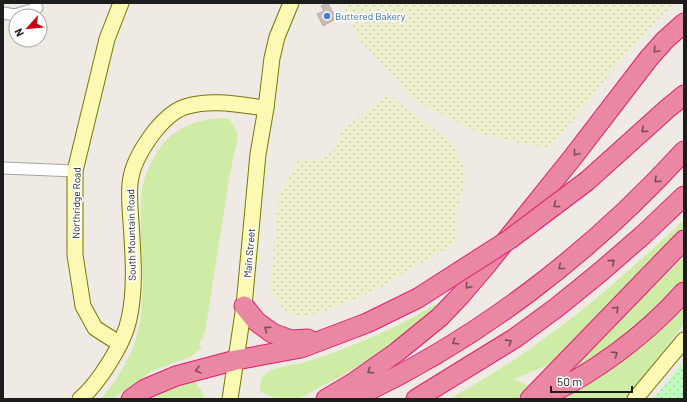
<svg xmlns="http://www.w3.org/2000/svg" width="687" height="402" viewBox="0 0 687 402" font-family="Barlow,sans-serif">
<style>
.farmland{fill:url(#farmland-dots)}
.grass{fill:#cfeca6}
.park{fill:url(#park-dots)}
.building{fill:#c7bcb6;stroke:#c1afa5}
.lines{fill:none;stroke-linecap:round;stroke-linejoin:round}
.street-casing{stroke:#a4a4a4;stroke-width:13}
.secondary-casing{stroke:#777900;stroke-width:17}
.highway-casing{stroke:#e01d72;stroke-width:21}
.street{stroke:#fff;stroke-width:11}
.secondary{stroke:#fcf9b4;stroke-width:15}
.highway{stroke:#ea87a3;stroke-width:19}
.highway-bridge-casing{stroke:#e01d72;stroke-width:21;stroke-linecap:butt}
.highway-bridge{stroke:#ea87a3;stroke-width:19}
.oneway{stroke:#794d59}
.shop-dot{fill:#3f7fe0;stroke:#fff;stroke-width:1.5}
.labels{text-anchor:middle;stroke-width:3.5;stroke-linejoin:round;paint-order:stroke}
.shop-label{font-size:10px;fill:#366cbe;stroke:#fff;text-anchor:start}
.street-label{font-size:10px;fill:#1d1d1d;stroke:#fff}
</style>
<defs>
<pattern id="farmland-dots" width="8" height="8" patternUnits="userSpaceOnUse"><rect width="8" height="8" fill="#efeecd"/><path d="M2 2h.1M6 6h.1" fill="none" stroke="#ccccb0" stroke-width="1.8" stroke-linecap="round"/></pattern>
<pattern id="park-dots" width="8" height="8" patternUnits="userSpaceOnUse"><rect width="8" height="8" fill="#befbbd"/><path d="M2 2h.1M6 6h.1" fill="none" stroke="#a3d7a2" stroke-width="1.8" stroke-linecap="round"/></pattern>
</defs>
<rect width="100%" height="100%" fill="#efeae3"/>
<g class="farmland">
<polygon points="342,3 677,3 661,16 627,53 549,149 481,134 414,100 359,39"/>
<polygon points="388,94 453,144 464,168 465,183 455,214 457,242 379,288 324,312 306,316 295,316 285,311 270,291 279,196 299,160 316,160 333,152 342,131"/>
</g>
<g class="grass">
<path d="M223,118L232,120L230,122L234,126L238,135L229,179L205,333L199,345L202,347L196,353L190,357L152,371L112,399H101C118,379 134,353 139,327C148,282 137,236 142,190C143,180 148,168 153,159C169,130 190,120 223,118Z"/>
<path d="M684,220V234L650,268L550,364L514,379L530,387L520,399H450C488,377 525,354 560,327C604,294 644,257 684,220Z"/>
<path d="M684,257V281C649,318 611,346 568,373L594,343Z"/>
<path d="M436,304L437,306C401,338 364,366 320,387C313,391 304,397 295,399C282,402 271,397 260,391L261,379C269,366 291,366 305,362C351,348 394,329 436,304Z"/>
<polygon points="684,305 684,324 625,399 559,399"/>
<path d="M192,382H197V386C202,389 204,393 203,399H152L169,389Z"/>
</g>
<polygon class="park" points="684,362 684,399 653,399"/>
<polygon class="building" points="327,3 328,3 336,19 323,26 317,14 324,11 321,6"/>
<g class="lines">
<defs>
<g id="street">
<polyline points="3,13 15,15 37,8"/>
<polyline points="3,168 75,171"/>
</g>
<g id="secondary">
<polyline points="120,344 95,328 83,306 75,255 75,171 107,39 121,3"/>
<path d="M80,399C99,383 124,343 129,319C136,288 133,254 131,222C130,208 128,191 131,177C134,161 145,144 154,132C162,122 175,109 188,106C213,99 240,105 266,108"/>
<polyline points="230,399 244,306 258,154 266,108 272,58 277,37 291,3"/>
<polyline points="635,399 684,340"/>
</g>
<g id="highway">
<polyline points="587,181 667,109 684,95"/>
<polyline points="244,306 257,322 272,333 291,340 308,339"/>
<polyline points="131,399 145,389 176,376 236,360 301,348 367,323 418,298"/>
<polyline points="326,399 353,383 397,352 440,317 460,296 484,268 573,157 649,58 665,40 684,23"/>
<path d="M351,399C477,341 591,253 684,151"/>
<polyline points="416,399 515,338 556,308 598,274 643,235 684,196"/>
<polyline points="530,399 684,240"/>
<path d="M538,399C591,376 646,335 684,292"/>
</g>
</defs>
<use href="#street" class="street-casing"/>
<use href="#secondary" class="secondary-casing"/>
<use href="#highway" class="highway-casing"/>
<use href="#street" class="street"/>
<use href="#secondary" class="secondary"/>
<use href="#highway" class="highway"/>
<defs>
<polyline id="highway-bridge" points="418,298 510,239 587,181"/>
</defs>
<use href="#highway-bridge" class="highway-bridge-casing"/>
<use href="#highway-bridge" class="highway-bridge"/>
</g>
<defs><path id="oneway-chevron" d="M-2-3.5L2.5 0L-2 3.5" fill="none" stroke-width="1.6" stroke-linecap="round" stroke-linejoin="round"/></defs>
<g class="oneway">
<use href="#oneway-chevron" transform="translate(656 50) rotate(133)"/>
<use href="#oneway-chevron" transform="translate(644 130) rotate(138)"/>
<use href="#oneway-chevron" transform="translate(576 153) rotate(127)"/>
<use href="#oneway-chevron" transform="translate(657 180) rotate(136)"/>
<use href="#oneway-chevron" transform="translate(556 205) rotate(143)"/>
<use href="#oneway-chevron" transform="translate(612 262) rotate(-41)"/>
<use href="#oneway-chevron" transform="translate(561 267) rotate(141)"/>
<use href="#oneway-chevron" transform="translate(468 286) rotate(131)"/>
<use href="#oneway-chevron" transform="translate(616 309) rotate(-46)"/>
<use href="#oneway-chevron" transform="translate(267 329) rotate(-144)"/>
<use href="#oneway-chevron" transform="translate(455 342) rotate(148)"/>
<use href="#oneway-chevron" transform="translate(509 342) rotate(-32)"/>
<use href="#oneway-chevron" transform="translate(615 354) rotate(-34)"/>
<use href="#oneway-chevron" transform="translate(198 370) rotate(166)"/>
<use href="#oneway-chevron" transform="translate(370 371) rotate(146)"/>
</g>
<circle class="shop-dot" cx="327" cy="16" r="4"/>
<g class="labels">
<g class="shop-label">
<text x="335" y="20">Buttered Bakery</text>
</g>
<g class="street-label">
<text transform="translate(76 203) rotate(-89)" y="4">Northridge Road</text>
<text transform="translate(131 235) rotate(-91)" y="4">South Mountain Road</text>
<text transform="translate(249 253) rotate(-85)" y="4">Main Street</text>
</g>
</g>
<rect width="687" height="402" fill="none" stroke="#1d1d1d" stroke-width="8"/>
<g transform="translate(28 28) rotate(243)"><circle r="19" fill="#ffffff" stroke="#a5a5a5"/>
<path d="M0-3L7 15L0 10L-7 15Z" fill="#cb0013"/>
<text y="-6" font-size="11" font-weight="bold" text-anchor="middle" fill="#1d1d1d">N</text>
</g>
<path d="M551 386v6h81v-6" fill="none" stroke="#1d1d1d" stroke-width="2"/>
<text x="557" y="386" font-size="12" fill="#1d1d1d" stroke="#ffffff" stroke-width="3" paint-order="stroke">50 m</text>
</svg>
